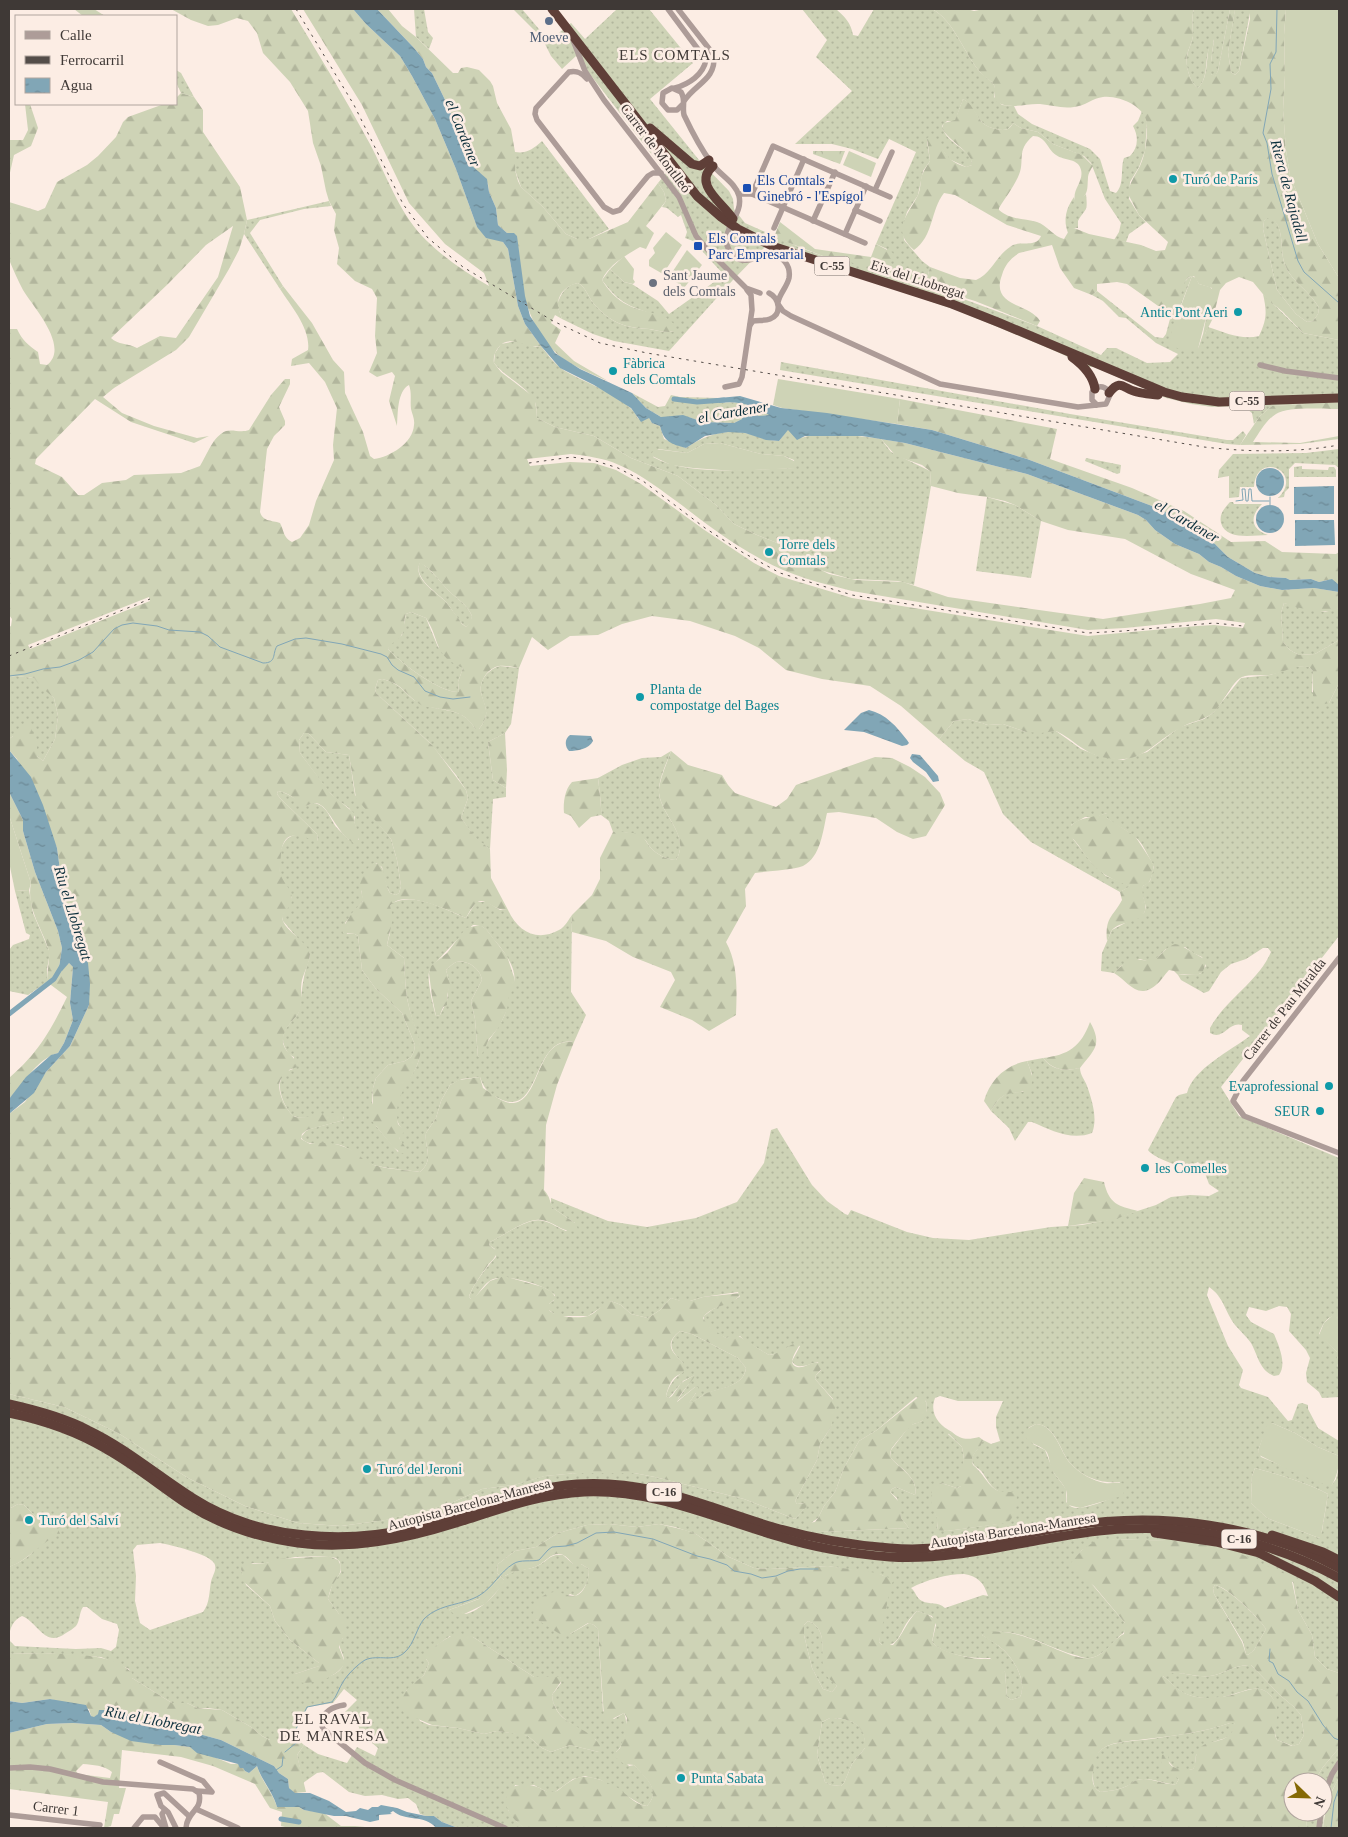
<svg xmlns="http://www.w3.org/2000/svg" width="1348" height="1837" viewBox="0 0 1348 1837" font-family="Georgia,serif">
<style>
.grass{fill:url(#grass-dots);fill-rule:evenodd}
.forest{fill:url(#forest-firs);fill-rule:evenodd}
.park{fill:url(#park-crowns)}
.garden{fill:#ced3b6}
.water{fill:url(#water-ripples)}
.lines{fill:none;stroke-linecap:round;stroke-linejoin:round}
.stream{stroke:#81a6b6;stroke-width:1}
.canal{stroke:#81a6b6;stroke-width:5}
.minor{stroke:#ad9c98;stroke-width:5.5}
.highway{stroke:#5f3f38;stroke-width:9}
.rail{stroke:#544d49;stroke-width:1;stroke-dasharray:2.5 5;stroke-linecap:butt}
.service-dot{fill:#5c6f8a;stroke:#fcede4;stroke-width:2}
.culture-dot{fill:#0f9aa8;stroke:#fcede4;stroke-width:2}
.transit-dot{fill:#1a4fb4;stroke:#fcede4;stroke-width:2}
.worship-dot{fill:#6b7280;stroke:#fcede4;stroke-width:2}
.labels{text-anchor:middle;stroke-width:5;stroke-linejoin:round;paint-order:stroke}
.shield{fill:#fcede4;stroke:#786f6a;stroke-width:1}
.shield-label{font-size:12px;font-weight:bold;fill:#3f3936}
.service-label{font-size:14px;fill:#4e5e75;stroke:#fcede4}
.street-label{font-size:14px;fill:#3f3936;stroke:#fcede4}
.culture-label{font-size:14px;fill:#0d838f;stroke:#fcede4;text-anchor:start}
.transit-label{font-size:14px;fill:#164399;stroke:#fcede4;text-anchor:start}
.worship-label{font-size:14px;fill:#5b616d;stroke:#fcede4;text-anchor:start}
.neighbourhood-label{font-size:15px;letter-spacing:1px;fill:#3f3936;stroke:#fcede4}
.water-label{font-size:15px;font-style:italic;fill:#0c2f3c;stroke:#fcede4}
</style>
<defs>
<pattern id="grass-dots" width="8" height="8" patternUnits="userSpaceOnUse" patternTransform="scale(1.25)"><rect width="8" height="8" fill="#ced3b6"/><path d="M2 2h.1M6 6h.1" fill="none" stroke="#b2b69d" stroke-width="1.8" stroke-linecap="round"/></pattern>
<pattern id="forest-firs" width="22" height="20" patternUnits="userSpaceOnUse" patternTransform="scale(1.25)"><rect width="22" height="20" fill="#ced3b6"/><path d="M5 1l3.5 6h-7zM16 11l3.5 6h-7z" fill="#b2b69d"/></pattern>
<pattern id="park-crowns" width="20" height="18" patternUnits="userSpaceOnUse" patternTransform="scale(1.25)"><rect width="20" height="18" fill="#ced3b6"/><path d="M2 6a3 3 0 1 1 6 0M12 15a3 3 0 1 1 6 0" fill="none" stroke="#b2b69d"/></pattern>
<pattern id="water-ripples" width="26" height="14" patternUnits="userSpaceOnUse" patternTransform="scale(1.25)"><rect width="26" height="14" fill="#81a6b6"/><path d="M2 4q2-2 4 0t4 0M15 11q2-2 4 0t4 0" fill="none" stroke="#6b8895"/></pattern>
</defs>
<rect width="100%" height="100%" fill="#fcede4"/>
<g class="grass">
<polygon points="414,9 424,9 428,32 433,38 429,49 416,37"/>
<path d="M513,9H522L549,41L571,23L585,39L616,10L649,9L693,63L650,99L699,160L729,191L733,199L734,209L745,223L801,248L823,256L877,264L885,263L887,249L876,244L916,152L889,139L878,159L852,149L832,144H795L852,91L816,57L827,40L802,9H836C845,17 851,23 853,35L858,36L874,9H932C953,19 965,55 980,72C984,76 991,80 994,85C996,89 995,92 994,97L1002,105L1014,106L1018,114L1032,124L1090,149L1100,159L1110,191L1116,193C1125,184 1120,169 1124,158L1130,156C1138,148 1139,137 1133,126L1138,121L1142,111L1146,116L1147,123L1145,151L1139,167L1130,182L1129,199L1139,215L1146,222L1129,234L1126,242L1114,240L1119,232L1121,223L1105,199L1091,163L1084,156L1053,144L1038,132L1021,128L1013,123C1012,125 1009,128 1008,129C1000,132 985,127 981,121C974,113 972,104 963,99L955,121H947L942,126C945,144 973,149 972,165L966,167L949,159L942,149L927,141L930,161L923,171L918,195L907,212L903,225L904,240L922,261L930,267L927,279L931,285L936,289L1037,326L1101,355L1107,348H1116L1147,363L1170,362L1178,354L1156,343L1126,318L1119,317L1103,301L1092,295L1097,291L1155,337L1163,338L1166,334L1171,315L1174,313C1178,302 1180,281 1192,276L1179,310L1198,349L1203,334H1205L1208,327C1226,333 1241,340 1259,336C1267,319 1267,312 1263,294L1303,333L1339,340V402L1272,406L1260,416L1254,424L1252,413L1243,406L1212,407L1191,404L1166,398L1094,367H1081L1066,356L1048,348L959,311L766,246L732,281L669,351L614,341L593,334L562,319L557,305C561,293 566,285 578,283C586,287 588,297 594,304C611,323 625,328 649,329C656,330 662,332 669,332L674,331L667,319C636,307 623,309 602,280L610,269L624,282L632,284L658,301L669,314L724,275L693,241L685,238L687,232L681,215L678,217L667,208L662,207L666,201L664,192L658,183L666,173L576,56L562,69L551,56L542,38Z"/>
<path d="M1194,9H1230L1218,71L1215,77L1211,74V62L1214,39C1202,53 1211,76 1198,88C1190,83 1185,65 1187,56C1188,49 1192,43 1193,36C1193,26 1191,19 1194,9Z"/>
<polygon points="1235,9 1250,9 1250,13 1239,71 1235,75 1231,72 1228,52"/>
<polygon points="176,70 181,73 194,97 181,93 176,82"/>
<path d="M542,141L609,229L589,239H577L566,234L543,207L521,187L515,170V152C527,154 533,149 542,141Z"/>
<path d="M1086,194C1088,213 1086,207 1078,221V228H1074L1068,233C1063,220 1066,208 1074,197L1075,200L1084,196Z"/>
<polygon points="329,201 331,206 304,209 260,220 250,233 283,286 280,289 244,234 247,220"/>
<path d="M1268,217C1285,221 1280,249 1284,262C1290,282 1310,290 1319,308L1318,314L1313,321L1307,322L1296,314L1277,290L1263,229L1264,221Z"/>
<path d="M516,341L536,347L541,346C548,355 555,365 565,371C583,382 631,398 638,419L649,418L652,423L660,426L664,439L686,448C704,436 723,429 745,433C757,435 767,441 779,441L788,429L801,438C818,431 862,436 881,439L891,452L930,471L931,486L914,585L898,581L851,579L820,570L801,559L785,546L757,535L734,524L716,505L678,476L631,458L594,436L555,427L537,418C536,413 537,406 535,402C526,385 506,378 494,363L495,353L501,344ZM720,443L761,454L784,456L794,460L795,468C754,469 689,477 653,457L658,449L687,453L704,444Z"/>
<polygon points="781,362 1070,414 1227,440 1233,440 1243,431 1246,435 1240,445 1227,444 780,370"/>
<path d="M632,393L658,407L665,406L671,395L680,397L719,398L720,403C739,400 753,406 770,415L759,416L744,411L742,419L734,423L703,422L688,417H661L646,408Z"/>
<path d="M1339,449V482V468L1335,465L1295,463L1289,469V488L1285,492L1284,497L1278,498C1305,471 1256,450 1254,487H1240L1239,497L1229,498V476L1218,478L1219,470L1233,454L1306,453Z"/>
<polygon points="1086,458 1121,465 1120,473 1117,474 1085,461"/>
<polygon points="1302,466 1302,469 1328,470 1329,467 1334,467 1336,470 1336,477 1294,477 1294,467"/>
<polygon points="987,497 1015,505 1041,521 1031,578 976,571"/>
<path d="M1230,502H1233L1234,504H1262C1249,517 1251,529 1268,535C1254,535 1226,541 1221,523C1219,514 1224,509 1230,502Z"/>
<path d="M420,562C431,570 439,580 448,590C457,599 467,604 472,616L471,623L466,627C458,621 453,610 446,602C438,593 412,578 420,562Z"/>
<polygon points="1284,603 1325,612 1339,608 1339,640 1315,654 1299,655 1290,650 1283,642 1281,613"/>
<path d="M411,612L426,618L438,647L463,668L458,682L459,692C440,693 401,663 388,649L390,644L402,635L406,614Z"/>
<path d="M500,666L519,668L511,724L505,733L488,742L493,780L506,788V797L493,799L490,849L477,840L461,818L468,798L466,790L456,775L430,743L376,693L375,689L378,680L382,679C399,683 402,690 414,700C435,714 463,704 475,729H479C482,725 485,721 486,715C487,707 482,700 481,692C479,679 489,669 500,666Z"/>
<path d="M1305,666L1309,667L1313,671L1312,692L1329,703L1339,683V936L1221,1087L1239,1116L1339,1158V1314C1327,1316 1323,1323 1319,1334L1337,1352V1364L1339,1370V1397L1322,1398L1319,1392L1307,1382L1306,1373L1310,1358L1306,1350L1289,1331L1291,1314L1287,1307L1279,1306L1266,1311L1249,1307L1246,1315L1251,1322L1274,1334C1279,1346 1287,1364 1279,1375L1274,1376C1259,1370 1258,1355 1251,1343C1246,1336 1240,1331 1235,1325C1225,1312 1224,1297 1209,1287L1207,1295L1228,1346L1243,1370L1239,1385L1241,1388L1268,1397L1288,1421L1292,1420L1298,1404L1302,1403L1308,1405V1409L1318,1428L1339,1441V1456L1318,1447L1295,1433L1272,1423L1262,1440L1258,1451L1261,1457L1331,1486L1336,1479L1339,1467V1673L1327,1669L1315,1657L1312,1635L1298,1610L1293,1582L1191,1542L1115,1539L1082,1550L1079,1554L1090,1582L1125,1623C1127,1635 1120,1633 1115,1641C1109,1648 1099,1657 1090,1658C1085,1659 1079,1656 1075,1655C1046,1648 1013,1623 982,1635C988,1639 994,1642 999,1646C1012,1656 1028,1680 1020,1697L1011,1700L1007,1697L1005,1672L990,1658C974,1659 942,1655 932,1642L936,1625L932,1616L917,1611C913,1615 909,1619 906,1624C899,1636 897,1646 883,1646L879,1642L887,1578L882,1575L828,1566L770,1569L754,1568L729,1557L696,1534L675,1527L659,1524L637,1527L609,1524L587,1525L558,1533L536,1547L515,1551L498,1564L497,1573L501,1577L481,1598L449,1610C454,1612 461,1614 465,1614C478,1613 504,1589 505,1576C518,1568 526,1571 537,1566C547,1562 550,1553 563,1555L573,1564H581L589,1569C589,1580 585,1591 575,1596L570,1594L536,1619L550,1626L554,1630L570,1634L589,1623L594,1625L598,1629L603,1711L614,1719L624,1713C629,1724 625,1744 616,1752L629,1766L634,1765C646,1778 662,1790 647,1806L642,1805L601,1780L585,1776L573,1779L555,1792L549,1793L534,1785H515L508,1810L516,1821L525,1828H458L442,1822L434,1816H426L420,1814L416,1804L408,1798L398,1799L382,1795L365,1796L349,1792L323,1772L317,1773L303,1783L297,1755L304,1745L318,1754L347,1763L357,1747L375,1756L378,1748L359,1732V1727L344,1713L357,1700L344,1689L333,1703L308,1707L293,1735L278,1740H270L262,1736L251,1727L222,1710L208,1708H197L187,1703H172L132,1678L129,1669L101,1657L42,1653L9,1654V1640L15,1646L76,1649L101,1648L111,1651L116,1647L119,1630L117,1624L102,1619L87,1607H83C79,1613 80,1621 76,1626C73,1629 69,1631 66,1633C45,1649 38,1622 22,1616C13,1620 10,1628 9,1637V1567C33,1557 39,1547 52,1525L35,1516L24,1505L18,1504L9,1509V1394L64,1407L118,1433L188,1478L245,1506L298,1523L341,1526L385,1520L447,1505L482,1489L514,1485L544,1476L577,1473H634L655,1477L744,1499L795,1519L804,1509L805,1503L797,1504L795,1501L817,1460L820,1444L831,1427L833,1399L815,1379L816,1375L821,1370L818,1362C809,1364 797,1371 792,1361L800,1346L794,1344L779,1353L769,1355L745,1341L740,1336L726,1338C718,1334 702,1327 704,1316L713,1309L738,1298L740,1296L738,1292L703,1297L690,1301H680L671,1298L660,1310L648,1318L631,1314L621,1305L611,1301L588,1316H557L549,1310V1304L554,1300L555,1295C544,1284 504,1273 491,1280C484,1284 479,1293 474,1299H471L469,1297C472,1286 488,1265 496,1257L495,1249L489,1245L490,1242C504,1236 528,1216 544,1221C552,1223 558,1228 566,1231L575,1223L553,1208L551,1205V1198L608,1221L647,1227L696,1218L737,1202L764,1163L771,1130L777,1128L812,1185L827,1201L845,1214L848,1215L851,1210L907,1232L933,1238L969,1240L1051,1227L1082,1225L1113,1219L1156,1205L1171,1197L1190,1195L1209,1196L1219,1191L1209,1184L1203,1168L1198,1162C1195,1163 1193,1165 1190,1166C1182,1169 1152,1157 1148,1150L1176,1097L1179,1095L1187,1093C1193,1069 1230,1051 1250,1036L1242,1030V1025C1228,1021 1224,1041 1210,1033V1028C1226,999 1258,982 1271,952L1268,948H1263L1246,959L1231,964L1221,972L1209,991L1204,993L1181,980L1178,975L1200,974L1206,966L1202,957L1193,953L1185,947L1166,949L1155,960L1150,962L1140,959L1121,966L1114,973L1101,971L1102,953L1112,930L1144,913L1146,907L1141,891L1143,886L1150,881L1154,866C1148,857 1143,842 1134,836C1125,829 1115,825 1107,818V813L1096,817H1085L1071,825L1073,839L1091,862L1106,876L1131,886L1120,892L1031,842L1003,814L984,772L965,761L939,739L954,721L968,719L988,725L1003,724L1026,732L1056,731L1081,749L1096,755L1123,760L1147,752L1180,727L1204,719L1213,713L1241,678L1270,675L1294,667ZM940,1396L958,1401H1003L996,1417V1427L1000,1441L991,1444L983,1440C981,1448 972,1452 972,1460C972,1466 979,1468 982,1472C989,1482 994,1494 1008,1493L997,1524L947,1531L937,1529L938,1520L935,1512L941,1483L957,1488L961,1486L964,1459L962,1447L948,1434L952,1432C939,1425 929,1414 935,1398ZM916,1397L926,1401L927,1410L922,1421L911,1425L908,1428L891,1450V1458C900,1468 919,1478 915,1495L896,1487L892,1489L890,1492L897,1498L901,1518L909,1528L820,1532L811,1523L818,1518L824,1506L835,1492L844,1468L859,1441L877,1430ZM1036,1424C1056,1425 1060,1452 1071,1464C1084,1478 1102,1484 1120,1482L1114,1497C1105,1501 1081,1511 1072,1507C1069,1506 1068,1503 1066,1502V1489L1054,1473L1045,1450L1033,1444L1028,1428ZM1255,1468C1280,1475 1305,1482 1328,1494L1322,1531L1319,1538L1267,1518L1251,1503L1252,1476ZM160,1543C171,1545 209,1554 214,1563C218,1569 212,1576 211,1582C209,1592 210,1603 203,1612L150,1630L140,1623L135,1601L136,1576L133,1550L137,1545ZM326,1556L336,1558L340,1562L341,1572L332,1585L328,1599L339,1614L343,1638C335,1647 344,1651 344,1661C343,1677 315,1681 303,1682L295,1674L319,1666V1663L290,1640L275,1621L270,1606L246,1585L241,1569L253,1563H266L295,1557ZM964,1574C978,1576 984,1583 988,1596L983,1595L945,1608C937,1601 930,1605 922,1601C916,1598 916,1592 911,1588C926,1580 947,1574 964,1574ZM450,1636L473,1637L534,1677H560L561,1683L552,1695C554,1720 579,1727 596,1740L599,1752L570,1745L551,1752L542,1748L528,1736L521,1734L497,1731L484,1734L458,1728L429,1725L420,1721L406,1691L424,1675L429,1663L426,1659L437,1645Z"/>
<polygon points="16,676 34,678 54,698 58,716 55,739 43,761 37,756 37,741 13,736 9,739 9,677"/>
<path d="M304,733H308L326,752L349,755L355,795L391,839L397,860L401,886L399,893L396,895L390,893L386,885L382,867L376,863L361,891L363,898V901L345,923L347,934H355L358,936L362,970L376,989L402,1013L415,1045L414,1051L411,1057L405,1061L388,1065L376,1078L373,1088L372,1105L376,1126L398,1152L402,1144L399,1138L402,1129C380,1101 421,1076 420,1052C420,1037 412,1022 409,1007C405,991 405,974 404,958L387,945L390,933V906L392,903C416,892 444,909 466,918L476,902H487L500,910H508C518,932 537,942 559,930C565,927 569,919 572,915L571,992L586,1015L574,1042C531,1035 542,1119 500,1099C489,1094 484,1089 480,1077L462,1079L450,1085L441,1101L436,1118L426,1133C424,1148 435,1159 420,1172C406,1170 373,1168 362,1160C361,1159 359,1156 357,1155C353,1151 346,1147 340,1145C328,1142 306,1148 301,1137L306,1131L310,1129L344,1120V1117C326,1109 311,1122 293,1116C282,1105 270,1075 293,1069L294,1057C288,1054 287,1052 284,1045C278,1026 299,1021 300,1007C302,989 303,974 310,957V953L283,921L282,916L292,898C289,889 283,883 280,874C277,862 280,836 296,835C303,834 311,839 318,841L317,834L280,798L277,794L278,791C292,794 297,802 309,805L313,803C327,804 330,819 337,828C341,832 345,836 349,840H359L354,821L355,817L349,808L336,799L328,791L300,753L299,740ZM473,925C486,924 488,933 496,942C504,951 517,969 514,982C513,989 509,994 507,1000C506,1004 507,1008 506,1011C501,1027 486,1042 478,1057L475,1019L471,1001L482,980C481,969 467,959 456,962C452,964 449,967 446,970L449,981L447,1001L440,1015L436,1016C433,1006 427,981 429,972C432,965 465,931 473,925Z"/>
<path d="M671,751C667,762 660,776 659,789C657,813 692,834 676,860C668,860 657,855 651,848C648,845 647,841 644,839C634,832 624,832 613,832L609,821L601,815C602,810 599,786 598,778L622,765L642,758L661,757Z"/>
<polygon points="29,890 33,913 50,953 47,969 47,982 28,995 9,991 9,950 13,945 29,939 30,935 26,933 15,891"/>
<path d="M1043,1058C1053,1071 1064,1071 1080,1068C1080,1075 1085,1080 1087,1086C1092,1100 1098,1119 1092,1133C1071,1141 1051,1130 1032,1122H1028L1015,1141L1009,1128L991,1111C1000,1096 1004,1092 1023,1092L1032,1074L1027,1061Z"/>
<path d="M680,1331L692,1334L738,1358L746,1368C744,1387 719,1388 705,1394C699,1397 695,1402 688,1404L696,1393L695,1387L676,1402L695,1375L683,1381L669,1398L666,1396C669,1385 674,1378 683,1372V1363C672,1352 665,1343 680,1331Z"/>
<path d="M1215,1585C1228,1588 1259,1618 1266,1629L1254,1650L1248,1655L1246,1654L1243,1642L1214,1594L1213,1588Z"/>
<path d="M808,1621C828,1628 821,1652 824,1667C825,1677 833,1679 837,1686L832,1692L823,1689L812,1668L804,1635V1625Z"/>
<path d="M1251,1665L1281,1696L1294,1707L1301,1715L1304,1735L1299,1744L1293,1746L1277,1740C1270,1726 1282,1708 1270,1695C1258,1682 1241,1693 1227,1696C1215,1699 1203,1699 1192,1696C1179,1693 1173,1684 1163,1676V1673C1178,1670 1194,1678 1210,1676C1225,1674 1235,1664 1251,1665Z"/>
<path d="M830,1718C852,1718 867,1725 865,1748L852,1764L844,1783L841,1786L831,1785L825,1782L817,1755L822,1722Z"/>
<path d="M1230,1723H1234L1236,1726C1230,1741 1220,1738 1209,1744C1204,1746 1200,1752 1196,1755L1195,1766L1193,1769C1173,1775 1174,1764 1162,1755L1179,1779L1176,1784C1164,1785 1150,1776 1137,1780C1134,1781 1130,1785 1127,1786C1119,1790 1109,1791 1100,1792L1095,1788C1091,1776 1091,1757 1102,1749C1113,1741 1138,1741 1151,1739C1177,1735 1205,1732 1230,1723Z"/>
<polygon points="1339,1748 1339,1778 1329,1796 1324,1813 1323,1828 1306,1828 1307,1812 1323,1812 1323,1782 1314,1782 1323,1767"/>
</g>
<g class="forest">
<polygon points="74,9 94,9 105,16 83,16"/>
<path d="M171,9H291C318,53 345,98 370,144C386,174 398,210 422,236C441,256 465,272 489,286L484,273L445,244L409,203L362,105L303,9H353L366,24L400,56L412,76L435,119L456,169L477,227L503,242L508,249L518,306L525,324L541,346C526,350 510,332 498,348C495,352 493,357 494,363L501,372L535,398L537,418L555,427L594,436L631,458L678,476L716,505L734,524L757,535L785,546L811,565L829,574L856,580L903,582L948,597L1103,619L1200,604L1231,598L1235,590L1191,574L1125,539L1068,530L1041,521L1015,505L1005,501L987,497L958,493L931,486L930,471L922,465L896,456L881,439L905,443L1027,474L1138,515L1146,520L1155,530L1175,544L1199,554L1209,562L1221,567L1236,576L1260,586L1282,590L1314,588L1339,592V608C1327,616 1297,608 1284,603L1281,613L1283,642L1290,650L1299,655L1315,654L1339,640V683L1329,703C1321,706 1317,703 1313,696V671L1309,667C1295,664 1283,673 1269,675C1261,676 1250,674 1242,677C1232,682 1223,703 1214,712C1204,721 1191,721 1180,728C1149,745 1143,766 1102,757C1083,753 1072,738 1056,731L1041,733L1026,732L1003,724L988,725L968,719L954,721L939,739L901,706L870,686L822,679L786,670L759,648L735,636L690,621L652,616L622,624L598,635L570,636L548,650L532,637L519,668C513,667 505,665 499,666C488,668 479,681 481,693C483,700 487,707 486,715C485,721 482,725 479,729H475C468,715 455,711 440,709C433,707 427,708 421,705C405,695 404,684 382,679L378,680L375,689L376,693L433,746L466,790L468,798L461,818L477,839L490,849L491,878L508,910C485,910 483,885 466,918C450,911 403,888 390,906L393,917L387,945L404,958C405,974 405,991 409,1007C412,1020 423,1043 420,1056C414,1082 392,1093 398,1124L405,1131L399,1138L408,1151L407,1154L401,1153L393,1147L372,1121L369,1112L373,1102V1088L376,1078L388,1065L405,1061L411,1057L414,1051L415,1045L402,1013L376,989L362,970L358,936L355,934L343,933L342,929L352,913L363,901L360,884L364,872L373,863L379,864C387,873 384,884 390,893L396,895L399,893L401,886L397,860L391,839L356,798L349,755L326,752L308,733H304L299,740L300,753L331,794L354,813V821L359,835L358,845C338,839 330,805 316,803C313,803 309,805 305,806C293,800 295,795 278,791L277,794L280,798L317,834L318,842C300,835 284,828 281,853C281,859 279,866 280,872C282,882 292,889 292,899C292,909 278,913 284,923C289,933 310,945 310,954C310,962 304,972 302,980C300,989 302,1002 300,1010C297,1019 284,1025 283,1039C282,1051 293,1054 297,1064V1067L289,1070C288,1076 285,1074 281,1079C275,1089 286,1111 295,1117C311,1119 327,1110 343,1114L344,1120L307,1130L302,1134L301,1139L310,1144C325,1141 342,1144 355,1152C363,1158 362,1160 374,1165C385,1169 407,1170 420,1172C435,1159 424,1148 426,1133L436,1118L441,1101L450,1085L459,1080L480,1077L483,1088L486,1090C493,1094 501,1102 510,1103C542,1105 534,1036 574,1042L557,1085L546,1125L544,1190C551,1198 549,1201 553,1208L575,1223L578,1229L576,1231C563,1233 554,1222 542,1220C527,1217 504,1236 490,1242L489,1245L497,1251C496,1259 490,1261 486,1268C482,1273 470,1291 469,1297L471,1299L474,1298L490,1281L504,1276L543,1287L552,1292L556,1298L549,1304V1310C555,1317 579,1319 588,1316C597,1313 602,1303 611,1301L621,1305L631,1314L648,1318L660,1310L671,1298L681,1301H690L703,1297L741,1293C734,1307 711,1304 703,1318L709,1327L726,1338L737,1335L769,1355C781,1354 789,1343 801,1342C799,1348 785,1364 797,1367C807,1369 815,1357 824,1366L816,1375L815,1379L835,1402V1412L831,1427L820,1444L817,1460L795,1501L797,1504L805,1503L808,1500L809,1504L795,1519L744,1499L655,1477L634,1473H577L545,1476L514,1485L482,1489L447,1505L386,1520L341,1526L298,1523L245,1506L188,1478L118,1433L64,1407L9,1394V1114L25,1102L46,1072L70,1046L89,1005L79,944L71,930L66,914L57,848L17,759L9,750V739L13,736L22,724L30,726L37,741V756L43,761L55,739L58,716L54,698L41,687L34,678L16,676L9,677V627L11,626L12,619L9,615V329H17C22,340 28,345 38,352L40,364L47,365C70,347 34,308 23,290C18,281 14,271 10,262C7,255 12,250 9,243V202L38,211L45,208L57,182L87,165L98,156L116,137L123,122L128,117L164,104H176V98L181,93L194,97L203,110V132L240,187L247,220L244,234L239,250L229,269L189,337L176,350L114,388L103,397L122,413L154,426L197,438L209,436L194,443L131,422L95,399L36,459L35,464L62,477L78,495H84L102,483L126,480L134,475L181,473L200,466C207,455 213,436 226,431C233,429 241,433 249,430L271,395L285,379H290V384L279,407L285,421V425L274,436L267,449L260,512C263,522 272,520 280,523C284,530 283,538 292,542L300,538L309,525L316,501L334,460L333,445L337,408L325,382L309,363L291,366L292,359L308,350C311,329 291,306 280,289L283,286L312,323L333,360L344,372L345,393L363,432L370,456L374,459C390,457 413,443 414,425C415,419 412,414 411,409C410,401 412,393 409,385C397,391 398,414 397,426L389,401L395,376L392,372L377,377L369,372L377,353L375,336L377,298L372,289L355,281L337,264L339,248L334,230L336,214L329,201L326,191L321,166L313,143L308,111L290,82L263,53L257,33L248,21L237,18L218,25L208,26L191,20ZM233,226L218,277L176,338L160,336L137,348C128,343 118,345 111,338L168,284L206,245ZM571,454C587,456 604,458 619,465C643,475 662,491 683,506C707,525 732,543 759,558C788,575 820,583 852,591L1088,630L1125,628L1216,619L1245,623L1243,628L1214,625L1197,626L1088,636L852,598L779,576L754,563L703,529L641,484L616,470L594,463L570,462L530,466L527,459ZM420,563C432,569 439,581 448,590C457,599 467,604 472,616L470,623L466,627L462,624C457,616 451,608 445,601C436,592 412,578 420,563ZM149,597L150,601L30,649L28,645ZM411,612L426,618C441,641 432,655 463,668L458,682L459,692C440,693 401,663 388,649C391,642 399,641 402,634C406,628 403,621 406,614ZM680,1331L692,1334L738,1358L746,1368C744,1388 717,1387 703,1395C698,1398 694,1402 689,1403L698,1390V1387H695L677,1402C680,1392 691,1384 696,1374L681,1383L672,1396L669,1398L666,1396C667,1391 670,1382 674,1378C678,1374 685,1374 685,1367C684,1358 657,1349 680,1331Z"/>
<path d="M377,9H388L402,26L416,37L453,73H458L461,68L467,67L479,70L490,81L493,86L497,103L511,129L515,152V170L518,181L521,187L543,207L566,234L577,239H589L628,222L658,183L664,192L666,201L646,226L654,233L646,249L640,247C627,255 609,264 602,280C608,290 617,300 628,305C643,313 664,312 676,326L674,331L669,332C662,332 656,330 650,329C625,328 611,323 594,304C588,297 586,287 578,283C568,285 559,292 558,303C557,307 561,315 562,319L555,315L551,323L561,330L555,343L574,361L608,381C590,373 568,365 554,351C525,323 518,271 507,233L498,225L496,208L489,192L488,184L483,176L470,164L447,104L432,73L426,67L423,59L414,48Z"/>
<path d="M932,9H967L974,11L984,9H1194C1191,19 1193,26 1193,36C1192,43 1188,49 1187,55C1185,65 1190,83 1198,88C1210,77 1205,54 1211,39L1214,38L1211,62V74L1215,76L1218,71L1230,9H1235V10L1228,52L1231,72L1235,75L1239,71L1250,19V9H1286L1284,35L1285,75L1283,110L1286,150L1290,176L1318,244L1339,278V340L1303,333L1283,312L1267,299L1253,282L1239,277L1226,283L1220,290L1213,318L1205,334H1203L1212,288L1199,284L1194,276L1189,277L1186,280L1174,313L1171,315L1127,284L1117,282L1097,284V291L1092,295L1074,288L1060,268L1052,245L1019,253C1010,259 1005,265 1002,275C990,307 1029,303 1040,321L1037,326L975,301L939,290L931,285L927,279L930,267L960,278L976,280C992,273 996,256 1010,247C1019,239 1036,249 1041,236L1007,225L955,195L944,193C930,211 934,236 914,250C890,229 908,216 918,195C921,188 920,182 922,175C924,170 927,166 930,161L927,138L931,136C946,145 941,160 966,167L972,165C973,152 948,141 942,128L944,123L955,120L963,99C972,103 975,113 981,121C985,127 1001,132 1008,129C1010,128 1012,125 1013,123L1021,128L1038,132L1053,144L1082,155L1093,166C1091,169 1088,174 1088,178C1087,189 1089,192 1080,201L1075,200C1072,190 1084,181 1081,170C1079,158 1064,161 1056,155C1047,149 1046,136 1033,136C1015,151 1026,161 1018,177C1013,188 1005,198 999,208V210C1010,220 1024,218 1037,222C1047,225 1054,237 1064,239L1070,229L1074,228L1089,234L1141,245L1156,251L1165,250L1168,242L1139,215L1128,194C1129,183 1135,176 1140,166C1146,153 1147,139 1147,125C1147,107 1119,95 1103,97C1093,98 1085,106 1074,107C1062,109 1052,105 1040,104C1026,103 1007,111 995,100C994,95 996,90 994,85C991,80 984,77 980,72C965,55 953,19 932,9ZM1268,218C1285,221 1280,249 1284,262C1290,282 1310,290 1319,308L1318,314L1313,321L1307,322L1296,314L1277,290L1263,229L1264,221Z"/>
<polygon points="25,104 30,104 38,128 31,146 14,155 9,177 9,140 23,140 28,130"/>
<polygon points="780,222 815,249 871,257 876,244 893,253 891,260 885,263 866,266 823,256 774,237"/>
<polygon points="900,399 1057,429 1050,459 1132,488 1184,511 1231,542 1265,541 1282,552 1336,554 1339,552 1339,585 1327,580 1319,582 1311,579 1290,580 1286,578 1269,577 1255,573 1228,557 1215,544 1193,532 1173,516 1152,506 1027,459 932,430 897,424"/>
<path d="M1339,402V409C1324,409 1288,406 1276,414C1266,420 1260,432 1253,442L1300,443L1339,436V439L1300,444L1240,445L1260,416L1272,406Z"/>
<polygon points="505,733 507,770 506,788 493,780 488,742"/>
<path d="M671,751L688,765L722,775L728,785L735,793L776,807L787,799L796,785L875,757L892,758L910,767L925,777L940,793L945,805L926,836L913,839L897,832L876,818L839,812L827,813C823,830 821,857 803,866C792,870 768,871 755,873L745,889L746,906L726,942C738,964 737,989 736,1015L709,1031L692,1020L660,1007L675,980L671,972L633,957L606,941L572,932V915L592,895L600,879V858L613,832C622,832 633,831 641,836C646,839 647,844 651,848C657,855 668,860 676,860C691,836 661,815 659,793C658,782 668,761 671,751Z"/>
<path d="M598,778C599,786 602,810 601,815L591,817L579,828L571,816L564,813C563,802 565,789 572,782Z"/>
<path d="M9,792L23,820V831L35,872L58,931L62,948L59,968L69,963L73,967L70,1003L73,1020L64,1043L58,1053C36,1059 24,1084 9,1099V1078C38,1053 50,1032 67,997L47,982C47,973 50,957 49,951C42,928 26,908 31,883L9,815Z"/>
<path d="M1107,813V818L1135,836L1154,865C1152,874 1152,883 1143,886C1140,896 1149,905 1144,913C1137,924 1120,921 1112,930C1110,933 1109,938 1107,941C1105,917 1112,918 1122,900L1120,892L1130,886C1104,877 1094,869 1079,846C1075,840 1070,837 1068,830C1075,816 1095,818 1107,813Z"/>
<path d="M480,925L486,929L507,956L514,977L515,985L508,999L507,1010L499,1027L489,1039L482,1054L478,1057L475,1019L471,1001L482,980C481,969 467,959 456,962C452,964 449,967 446,970L450,984L447,996V1005L443,1007L440,1015L436,1016L432,997L429,973L431,966L447,953L466,928Z"/>
<path d="M1175,944L1180,945L1206,960C1204,982 1192,972 1178,975L1174,971L1169,970C1164,975 1161,981 1156,985C1137,1001 1128,981 1114,973C1121,965 1131,958 1142,960C1146,960 1149,962 1153,960C1162,956 1165,947 1175,944Z"/>
<path d="M1090,1022C1103,1045 1094,1050 1080,1068C1064,1071 1054,1071 1043,1058C1068,1055 1081,1047 1090,1022Z"/>
<path d="M1027,1061C1031,1071 1035,1080 1029,1090C1007,1096 1004,1089 991,1111L984,1101C990,1080 1005,1065 1027,1061Z"/>
<path d="M1084,1178L1104,1182C1109,1204 1118,1206 1138,1211L1113,1220L1068,1226L1074,1193Z"/>
<path d="M921,1395C928,1399 929,1414 923,1420C920,1423 915,1423 912,1425C910,1426 892,1447 891,1450C890,1453 891,1454 891,1458C900,1469 919,1478 915,1495L896,1487L892,1489L890,1492L899,1502L901,1518L909,1528L820,1532L809,1528L807,1523L815,1522L818,1518L824,1506L835,1492L844,1468L859,1441L877,1430Z"/>
<path d="M952,1432C961,1440 968,1440 979,1437L983,1440C981,1450 969,1453 973,1465C990,1479 989,1497 1016,1491C1018,1502 1017,1515 1007,1523L947,1531L937,1530C940,1509 926,1512 933,1487L941,1483L957,1488L961,1486L960,1472L964,1459L962,1447L948,1433Z"/>
<path d="M18,1504L24,1505L35,1516L58,1529L60,1534C41,1542 29,1560 9,1567V1509Z"/>
<path d="M609,1524L637,1527L659,1524L685,1530L696,1534L729,1557L754,1568L770,1569L828,1566L877,1573L894,1580L891,1585L879,1642L882,1645H893C903,1635 907,1621 917,1611L927,1614L936,1620L932,1642C940,1652 967,1658 981,1659C989,1659 993,1658 1000,1662L1005,1672L1007,1697L1011,1700L1020,1697C1028,1680 1012,1656 999,1646C993,1642 987,1639 982,1635L986,1632C1004,1630 1023,1635 1039,1642C1053,1647 1076,1660 1090,1658C1106,1656 1112,1639 1124,1634L1125,1623L1094,1586L1078,1574L1070,1564L1082,1550L1095,1541L1115,1539L1175,1541L1203,1543L1230,1549L1291,1577L1298,1610L1312,1635L1315,1657L1327,1669L1339,1673V1748L1323,1767L1314,1782H1293V1812H1307L1306,1828H525C517,1823 508,1814 506,1804C504,1786 520,1782 534,1786C540,1787 546,1793 552,1792C556,1792 559,1790 562,1787C577,1776 582,1774 601,1780C606,1782 613,1785 618,1788C628,1795 635,1805 647,1806C662,1790 645,1778 634,1765L624,1764L615,1757L616,1752L620,1748L624,1737L627,1718L624,1713L608,1721L604,1717L598,1629L594,1625L588,1623L570,1634L563,1636L536,1619L533,1614C535,1602 542,1593 554,1592C561,1592 568,1596 574,1596C585,1595 589,1577 589,1569L581,1564H573C569,1560 566,1555 560,1554C551,1553 546,1561 539,1565C529,1571 517,1569 505,1576V1581L497,1573L498,1564L515,1551L536,1547L558,1533L587,1525ZM1215,1585C1228,1587 1259,1618 1266,1629L1254,1650L1248,1655L1246,1654L1242,1642L1214,1594L1213,1588ZM808,1621C830,1629 819,1655 824,1671C826,1678 833,1681 837,1686L832,1692L823,1689L812,1668L804,1635V1625ZM1251,1665L1281,1696L1294,1707L1301,1715L1304,1735L1299,1744L1292,1746L1277,1740C1269,1726 1286,1714 1271,1696C1258,1681 1242,1694 1227,1696C1216,1698 1203,1699 1192,1696C1180,1693 1173,1684 1163,1676V1674C1178,1670 1194,1678 1210,1676C1225,1674 1235,1664 1251,1665ZM830,1718C852,1718 866,1725 865,1748L852,1764L844,1783L841,1786L831,1785L825,1782L817,1755L822,1722ZM1230,1723H1234L1235,1726C1228,1746 1207,1738 1199,1749C1194,1755 1197,1763 1193,1769C1185,1771 1174,1770 1169,1763L1168,1756L1166,1754L1162,1755L1161,1765L1168,1772L1179,1779L1176,1784C1164,1786 1150,1776 1137,1780C1134,1781 1130,1784 1127,1786C1119,1790 1109,1791 1100,1792C1092,1787 1092,1780 1093,1772C1094,1764 1095,1756 1101,1750C1111,1741 1133,1741 1146,1739C1174,1736 1204,1732 1230,1723Z"/>
<path d="M329,1556L338,1560C345,1571 337,1577 332,1586C330,1590 329,1595 328,1599L345,1622L346,1631L339,1647L345,1663C336,1679 312,1685 295,1682L292,1680L295,1674L319,1666V1663L290,1640L275,1621L270,1606L244,1582L241,1569L242,1566L249,1564L266,1563L279,1559Z"/>
<path d="M456,1633L463,1634L473,1637L534,1677H560L562,1680L552,1695C555,1728 589,1724 600,1746L599,1752L570,1745L551,1752L542,1748L528,1736L497,1731L484,1734L458,1728L432,1725L404,1713L399,1704L408,1688L424,1675L429,1663L424,1656L439,1643Z"/>
<path d="M42,1653C68,1655 113,1652 132,1673V1678L172,1703H187L197,1708L222,1710L251,1727L262,1736L270,1740H278L293,1735L304,1745L297,1755L306,1792L294,1793L289,1788L288,1779L279,1773L274,1766L221,1740L159,1723L141,1721L122,1712L98,1714L94,1718L91,1716L89,1709L50,1699L22,1703L9,1701V1654Z"/>
<path d="M73,1723L101,1725L111,1732L160,1745H174L190,1747L231,1764H238L243,1767L245,1771L249,1773L257,1766C262,1782 272,1791 277,1807H299L304,1810L324,1813L341,1826H355L375,1828H289L281,1826L282,1812L270,1808L255,1784L213,1766L181,1757L122,1750L119,1788H126L119,1814H114L111,1826L104,1828L108,1802L9,1789V1733L47,1724ZM83,1764C93,1765 104,1765 112,1772L110,1778L78,1774L76,1771Z"/>
<path d="M1339,1778V1828H1323C1325,1810 1329,1794 1339,1778Z"/>
</g>
<polygon class="park" points="813,151 845,151 840,164 813,154"/>
<g class="garden">
<polygon points="1286,9 1339,9 1339,278 1318,244 1290,176 1286,150 1283,110 1285,75 1284,35"/>
<polygon points="849,151 876,163 871,177 843,165"/>
<polygon points="666,232 682,245 663,274 649,266 649,260 655,253 653,248"/>
<polygon points="687,250 702,265 684,288 669,277"/>
<polygon points="624,256 634,269 633,279 635,282 633,284 624,282 610,269"/>
<path d="M1192,276L1196,278L1199,284L1210,287L1213,290L1198,349C1189,352 1178,351 1171,344L1170,336Z"/>
<polygon points="778,379 900,399 897,424 782,408 773,405"/>
<polygon points="720,443 761,454 784,456 796,462 796,468 735,471 693,468 671,465 650,455 655,449 687,453 704,444"/>
<polygon points="9,815 31,883 29,890 15,891 9,862"/>
<polygon points="1334,1314 1339,1314 1339,1370 1337,1364 1337,1352 1319,1335 1324,1323"/>
<path d="M1272,1423L1295,1433L1318,1447L1339,1456C1339,1468 1337,1476 1331,1487L1293,1472L1259,1455L1258,1451L1266,1427L1268,1424Z"/>
<path d="M1036,1424C1056,1425 1060,1453 1071,1464C1079,1473 1093,1481 1105,1483C1112,1484 1118,1481 1124,1484L1126,1488L1122,1496L1080,1508L1068,1505C1065,1500 1068,1496 1066,1490C1063,1483 1056,1477 1052,1470C1049,1464 1050,1457 1046,1451C1038,1443 1023,1444 1025,1430Z"/>
<path d="M1255,1468C1280,1475 1305,1482 1328,1494L1321,1536L1319,1538L1267,1518L1251,1503L1252,1476Z"/>
<polygon points="501,1577 505,1581 504,1584 485,1604 458,1617 449,1610 479,1599"/>
</g>
<g class="water">
<path d="M353,9H377L414,48L423,59L426,67L432,73L447,104L470,164L487,179L489,192L496,208L498,225L507,233H514L517,236L525,296L530,316L555,353L580,369L632,393L646,408L661,417L683,415L703,422L734,423L742,419L744,411L759,416L769,415C753,405 738,400 719,403V398L740,396L781,408L827,413L932,430L1027,459L1152,506L1181,519L1193,532L1215,544L1228,557L1255,573L1269,577L1286,578L1290,580L1311,579L1319,582L1332,579L1339,585V592L1314,588L1282,590L1260,586L1236,576L1221,567L1209,562L1199,554L1175,544L1155,530L1146,520L1138,515L1027,474L905,443L862,436H805L797,440L788,430L779,441L766,440L745,433L728,432L705,436L686,448C671,444 664,442 660,426L652,423L649,418L641,422L631,408L594,385L560,368L541,346L525,324L518,306L508,249L503,242L486,238L477,227L456,169L435,119L412,76L400,56L366,24Z"/>
<circle cx="1270" cy="482" r="14"/>
<polygon points="1334,486 1334,514 1294,514 1294,487"/>
<circle cx="1270" cy="519" r="14"/>
<polygon points="1295,520 1334,520 1335,545 1295,546"/>
<path d="M869,710C886,714 897,727 907,740L909,743L907,745L902,746L864,732L844,730L861,713Z"/>
<path d="M570,735L591,736L593,741C589,749 577,751 569,751C565,747 564,739 570,735Z"/>
<polygon points="9,750 31,777 43,805 57,848 66,914 71,930 88,963 90,984 89,1005 70,1046 46,1072 34,1093 9,1114 9,1099 26,1077 51,1055 58,1053 64,1043 73,1020 70,1003 73,967 69,963 62,971 59,968 62,948 58,931 35,872 23,831 23,820 9,792"/>
<polygon points="912,754 920,755 938,776 939,781 933,782 926,772 913,762 910,758"/>
<path d="M50,1699L86,1705L91,1716L94,1717L98,1714L99,1710H113L122,1712L141,1721L159,1723L221,1740L274,1766L279,1773L288,1779L289,1788L295,1793H310L329,1801L346,1812L356,1811L360,1808L368,1810L372,1807H378L381,1805L397,1808L407,1812L426,1816H434L442,1822L458,1828H436C425,1814 405,1822 393,1811L390,1813L392,1814L379,1815V1820L370,1822L346,1816H334L304,1810L299,1807H277C273,1792 262,1781 257,1766L249,1773L245,1771L243,1768H240L238,1764L197,1753L190,1747L174,1745H160L131,1741L111,1732L101,1725L73,1723L47,1724L9,1733V1701L22,1703Z"/>
</g>
<g class="lines">
<g class="stream">
<polyline points="1277,9 1276,52 1270,64 1271,89 1263,133 1267,143 1272,174 1298,261 1304,272 1339,303"/>
<polyline points="1236,501 1243,500 1242,489 1245,489 1246,501 1248,501 1249,489 1251,489 1252,501 1269,501"/>
<polyline points="1270,505 1270,497"/>
<path d="M9,676L25,674L43,669L60,667L79,660L93,652L114,629L122,625L133,623L157,626L169,630L200,632L208,636L220,647L263,663C277,663 272,654 277,646L295,639L306,638L342,644L381,654L387,657L392,665L398,670L414,677L425,691L440,697L453,699L470,697"/>
<polyline points="1270,1649 1269,1661 1273,1663 1278,1674 1289,1681 1297,1692 1308,1701 1323,1725 1334,1738 1339,1740"/>
<path d="M285,1752L301,1739L295,1731L307,1707L332,1702C337,1696 339,1688 343,1682C347,1675 358,1664 365,1660C378,1654 394,1663 405,1652C414,1644 417,1627 424,1619C440,1603 462,1606 480,1595C493,1587 500,1572 513,1564C520,1559 532,1562 539,1560L548,1550L552,1547L566,1546L577,1543L596,1533L614,1532L653,1539L697,1556L710,1559L727,1565L734,1571L751,1574L762,1578L776,1576L788,1571L800,1569H818"/>
<polyline points="276,1770 282,1766 283,1757"/>
<polyline points="1331,1828 1334,1802 1339,1788"/>
</g>
<g class="canal">
<polyline points="674,399 697,402 724,400"/>
<polyline points="9,1014 54,979 63,964"/>
<polyline points="281,1819 299,1822"/>
</g>
<g class="minor">
<path d="M668,9L706,60C703,75 689,84 675,88"/>
<path d="M678,9L714,55C716,80 696,83 684,101"/>
<polyline points="573,40 585,71 604,100 679,197 696,236 707,249 746,288 760,293"/>
<path d="M587,79C582,73 577,70 569,72L536,108L535,114L537,120L604,207L613,212L620,210L648,176L653,173H661"/>
<path d="M683,104L677,110H668L662,103L663,93L672,88L681,92C686,100 682,107 684,115C692,132 701,149 712,164C720,175 736,183 739,196C744,216 718,231 729,250C742,270 755,255 770,255C783,255 791,266 789,278C787,287 780,293 778,302"/>
<polyline points="875,190 892,152"/>
<polyline points="739,194 752,194 865,243"/>
<polyline points="752,194 773,146 890,197"/>
<polyline points="855,210 880,221"/>
<polyline points="813,221 835,172"/>
<polyline points="774,228 804,159"/>
<polyline points="845,234 866,186"/>
<path d="M778,304L783,311L791,316L940,384L1078,407L1106,404L1110,395C1108,388 1102,385 1096,388L1092,392V400L1097,405"/>
<path d="M750,325L753,321C758,320 765,321 770,319C783,314 779,298 769,293"/>
<polyline points="1260,365 1285,371 1339,378"/>
<polyline points="725,387 739,384 742,377 752,310 751,295 747,290"/>
<polyline points="1339,958 1243,1081 1233,1101 1244,1116 1339,1153"/>
<path d="M344,1705C332,1707 324,1711 321,1723L323,1729L365,1763L395,1780L505,1828"/>
<polyline points="160,1762 203,1781 212,1792 197,1791"/>
<path d="M9,1768L30,1767L50,1769L103,1782L193,1789L199,1793C203,1811 187,1811 186,1828"/>
<polyline points="1323,1797 1332,1774 1339,1763"/>
<polyline points="196,1809 238,1828"/>
<polyline points="165,1810 162,1814 166,1828"/>
<polyline points="9,1815 100,1825"/>
<polyline points="134,1828 143,1817 155,1817 164,1828"/>
<polyline points="176,1828 168,1812 161,1806 157,1795 164,1793 189,1816"/>
<polyline points="1319,1828 1321,1812"/>
</g>
<g class="highway">
<polyline points="552,9 697,196 721,217 738,229 772,246 952,304 1000,323 1164,392 1182,397 1219,402 1339,398"/>
<polyline points="650,128 692,164 700,166 709,160"/>
<path d="M713,166C692,184 723,203 733,219"/>
<path d="M1072,357C1083,365 1093,375 1095,389"/>
<path d="M1109,393C1121,377 1124,390 1137,392C1144,394 1151,394 1158,395"/>
<path d="M9,1404C36,1410 63,1417 88,1430C126,1448 158,1476 193,1498C226,1519 267,1532 305,1535C342,1539 380,1536 416,1527C469,1513 521,1488 577,1484C650,1479 706,1507 773,1527C811,1538 850,1545 890,1548C951,1553 1009,1536 1069,1526C1161,1511 1257,1524 1339,1568"/>
<path d="M9,1413C43,1420 76,1431 106,1449C135,1465 160,1486 187,1504C220,1525 260,1538 298,1543C352,1550 405,1539 456,1523C498,1510 540,1494 584,1492C653,1489 715,1518 780,1537C815,1548 853,1554 890,1557C939,1560 986,1550 1035,1541C1064,1536 1094,1530 1124,1529C1199,1525 1273,1542 1339,1578"/>
<polyline points="1155,1533 1216,1542 1259,1553 1315,1581 1339,1597"/>
<polyline points="1272,1535 1323,1552 1339,1560"/>
</g>
<g class="rail">
<path d="M296,9L354,105L403,204L428,238L463,267L553,321L600,343L647,353L1204,447C1249,452 1294,453 1339,445"/>
<polyline points="529,463 572,457 596,461 618,468 643,481 705,528 742,552 780,573 852,595 1088,633 1123,631 1214,623 1243,626"/>
<polyline points="9,656 150,599"/>
</g>
</g>
<circle class="service-dot" cx="549" cy="21" r="5"/>
<g class="culture-dot">
<circle cx="1173" cy="179" r="5"/>
<circle cx="1238" cy="312" r="5"/>
<circle cx="613" cy="371" r="5"/>
<circle cx="769" cy="552" r="5"/>
<circle cx="640" cy="697" r="5"/>
<circle cx="1329" cy="1086" r="5"/>
<circle cx="1320" cy="1111" r="5"/>
<circle cx="1145" cy="1168" r="5"/>
<circle cx="367" cy="1469" r="5"/>
<circle cx="29" cy="1520" r="5"/>
<circle cx="681" cy="1778" r="5"/>
</g>
<g class="transit-dot">
<rect x="742" y="183" width="10" height="10" rx="2.5"/>
<rect x="693" y="241" width="10" height="10" rx="2.5"/>
</g>
<circle class="worship-dot" cx="653" cy="283" r="5"/>
<g class="labels">
<g class="shield">
<rect x="814.5" y="256.5" width="35" height="19" rx="4"/>
<rect x="1229.5" y="391.5" width="35" height="19" rx="4"/>
<rect x="646.5" y="1482.5" width="35" height="19" rx="4"/>
<rect x="1221.5" y="1529.5" width="35" height="19" rx="4"/>
</g>
<g class="shield-label">
<text x="832" y="270">C-55</text>
<text x="1247" y="405">C-55</text>
<text x="664" y="1496">C-16</text>
<text x="1239" y="1543">C-16</text>
</g>
<g class="service-label">
<text x="549" y="42">Moeve</text>
</g>
<g class="street-label">
<text transform="translate(656 148) rotate(53)" y="5">Carrer de Montlleó</text>
<text transform="translate(918 279) rotate(18)" y="5">Eix del Llobregat</text>
<text transform="translate(1284 1009) rotate(-52)" y="5">Carrer de Pau Miralda</text>
<text transform="translate(469 1504) rotate(-15)" y="5">Autopista Barcelona-Manresa</text>
<text transform="translate(1013 1530) rotate(-9)" y="5">Autopista Barcelona-Manresa</text>
<text transform="translate(56 1808) rotate(7)" y="5">Carrer 1</text>
</g>
<g class="culture-label">
<text x="1183" y="184">Turó de París</text>
<text x="1228" y="317" text-anchor="end">Antic Pont Aeri</text>
<text x="623" y="368">Fàbrica<tspan x="623" dy="16">dels Comtals</tspan></text>
<text x="779" y="549">Torre dels<tspan x="779" dy="16">Comtals</tspan></text>
<text x="650" y="694">Planta de<tspan x="650" dy="16">compostatge del Bages</tspan></text>
<text x="1319" y="1091" text-anchor="end">Evaprofessional</text>
<text x="1310" y="1116" text-anchor="end">SEUR</text>
<text x="1155" y="1173">les Comelles</text>
<text x="377" y="1474">Turó del Jeroni</text>
<text x="39" y="1525">Turó del Salví</text>
<text x="691" y="1783">Punta Sabata</text>
</g>
<g class="transit-label">
<text x="757" y="185">Els Comtals -<tspan x="757" dy="16">Ginebró - l'Espígol</tspan></text>
<text x="708" y="243">Els Comtals<tspan x="708" dy="16">Parc Empresarial</tspan></text>
</g>
<g class="worship-label">
<text x="663" y="280">Sant Jaume<tspan x="663" dy="16">dels Comtals</tspan></text>
</g>
<g class="neighbourhood-label">
<text x="675" y="60">ELS COMTALS</text>
<text x="333" y="1724">EL RAVAL<tspan x="333" dy="17">DE MANRESA</tspan></text>
</g>
<g class="water-label">
<text transform="translate(463 133) rotate(68)" y="5">el Cardener</text>
<text transform="translate(1289 191) rotate(75)" y="5">Riera de Rajadell</text>
<text transform="translate(733 412) rotate(-10)" y="5">el Cardener</text>
<text transform="translate(1187 521) rotate(30)" y="5">el Cardener</text>
<text transform="translate(73 913) rotate(73)" y="5">Riu el Llobregat</text>
<text transform="translate(153 1720) rotate(11)" y="5">Riu el Llobregat</text>
</g>
</g>
<rect width="1348" height="1837" fill="none" stroke="#3f3936" stroke-width="20"/>
<rect x="15" y="15" width="162" height="90" fill="#fcede4" stroke="#b0a59e"/>
<rect x="25" y="31" width="25" height="8" fill="#ad9c98" stroke="#b0a59e"/>
<text x="60" y="40" font-size="15" fill="#3f3936">Calle</text>
<rect x="25" y="56" width="25" height="8" fill="#544d49" stroke="#b0a59e"/>
<text x="60" y="65" font-size="15" fill="#3f3936">Ferrocarril</text>
<rect x="25" y="78" width="25" height="15" fill="url(#water-ripples)" stroke="#b0a59e"/>
<text x="60" y="90" font-size="15" fill="#3f3936">Agua</text>
<g transform="translate(1308 1797) rotate(113)"><circle r="24" fill="#fcede4" stroke="#b0a59e"/>
<path d="M0-4L9 19L0 12L-9 19Z" fill="#856904"/>
<text y="-8" font-size="14" font-weight="bold" text-anchor="middle" fill="#3f3936">N</text>
</g>
</svg>
